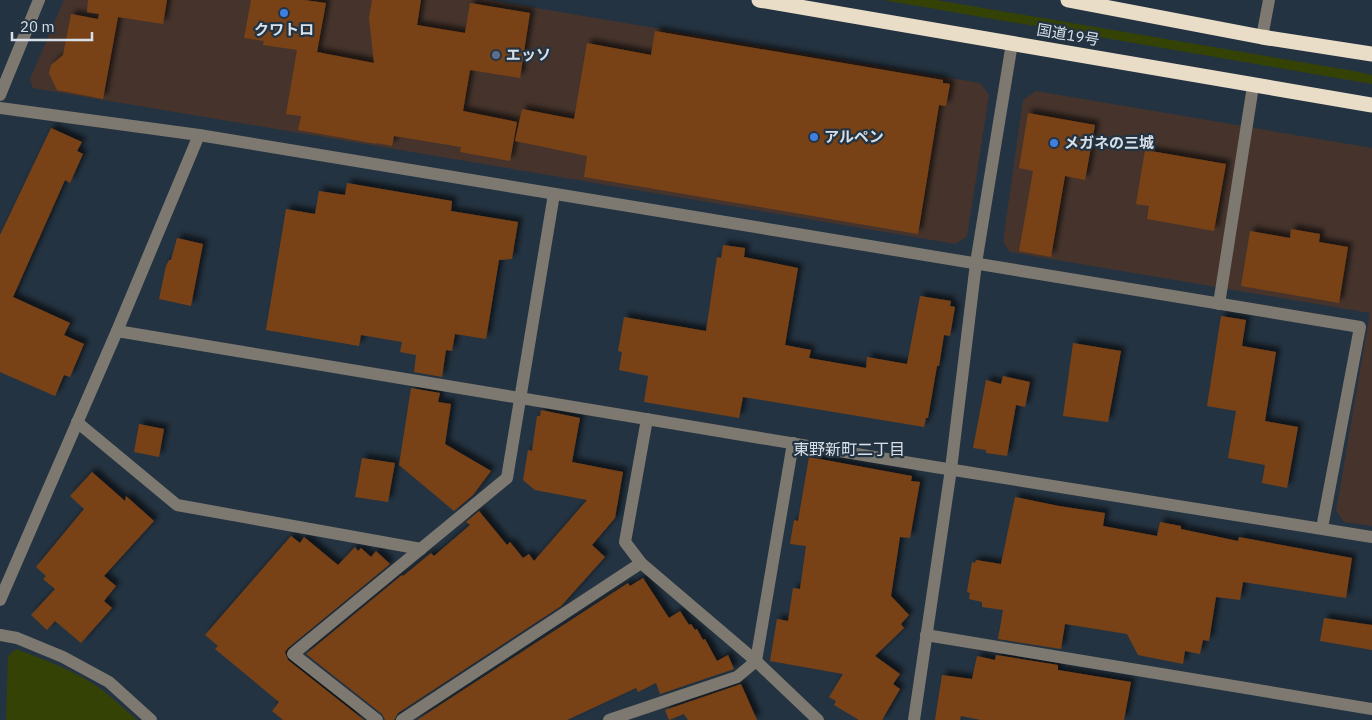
<svg xmlns="http://www.w3.org/2000/svg" width="1372" height="720" viewBox="0 0 1372 720" font-family="'IBM Plex Sans','Noto Sans JP',sans-serif">
<style>
.commercial{fill:#46342c}
.green{fill:#354206}
.building{fill:#784218;filter:url(#shadow)}
.lines{fill:none;stroke-linecap:round;stroke-linejoin:round}
.minor{stroke:#7e7970;stroke-width:12}
.highway{stroke:#eaddc7;stroke-width:15}
.shop-dot{fill:#3f7fe0;stroke:#243341;stroke-width:2}
.service-dot{fill:#5c6f8a;stroke:#243341;stroke-width:2}
.labels{text-anchor:middle;stroke-width:4.5;stroke-linejoin:round;paint-order:stroke}
.poi-label{font-size:15px;font-weight:bold;fill:#d7e0e9;stroke:#243341;text-anchor:start}
.street-label{font-size:15px;fill:#d7e0e9;stroke:#243341}
.neighbourhood-label{font-size:16px;fill:#d7e0e9;stroke:#243341}
</style>
<defs>
<filter id="shadow"><feDropShadow dx="4.5" dy="-4.5" stdDeviation="2.5" flood-color="#0009"/></filter>
</defs>
<rect width="100%" height="100%" fill="#243341"/>
<g class="commercial">
<polygon points="64,0 489,0 980,83 989,95 967,236 956,244 33,88 30,79"/>
<polygon points="1036,91 1372,148 1372,526 1344,522 1336,511 1370,313 1010,252 1003,242 1023,100"/>
</g>
<g class="green">
<polygon points="883,0 936,0 1354,71 1372,75 1372,84"/>
<path d="M16,649C45,660 76,671 101,689C114,699 125,710 137,720H6L8,656Z"/>
</g>
<g class="building">
<polygon points="88,0 167,0 163,24 118,17 103,99 57,90 49,73 51,65 63,55 71,14 98,19 99,14 87,12"/>
<polygon points="251,0 304,0 326,3 317,52 374,63 369,18 372,0 421,0 417,25 465,33 470,3 530,13 520,78 470,70 463,111 517,122 510,161 460,152 461,147 394,136 392,146 377,143 377,144 298,130 301,116 286,114 297,50 263,45 264,41 244,38"/>
<polygon points="655,31 943,80 943,83 950,84 946,106 939,105 918,234 584,177 587,156 515,141 522,109 574,119 587,43 651,55"/>
<polygon points="1028,113 1095,125 1085,180 1065,176 1051,257 1019,251 1033,171 1019,168"/>
<polygon points="51,128 82,142 77,151 83,154 70,183 65,180 13,297 70,323 64,335 84,344 70,377 64,375 55,396 0,372 0,235"/>
<polygon points="1145,150 1226,164 1214,231 1147,219 1149,206 1136,204"/>
<polygon points="347,183 452,201 451,211 518,222 512,259 499,260 486,339 455,334 452,351 446,350 442,377 414,372 416,355 400,352 402,342 361,335 359,346 266,330 286,209 315,214 319,191 345,195"/>
<polygon points="1291,229 1320,234 1319,242 1348,247 1339,303 1241,286 1250,231 1290,238"/>
<polygon points="177,238 203,244 191,306 159,299 166,266 169,260 171,260"/>
<polygon points="723,245 745,248 744,257 798,268 785,345 811,350 809,358 866,368 867,357 907,364 920,296 951,301 950,306 955,307 950,336 944,335 939,366 937,366 928,418 926,418 924,427 743,397 739,418 644,402 648,376 619,370 622,352 618,351 624,317 706,331 717,257 721,258"/>
<polygon points="1221,316 1246,320 1242,346 1276,352 1265,421 1298,427 1287,488 1262,483 1265,465 1228,458 1236,411 1207,406"/>
<polygon points="1073,343 1121,351 1108,422 1063,416"/>
<polygon points="1003,376 1030,382 1025,407 1016,405 1007,456 986,453 986,450 973,448 986,380 1001,384"/>
<polygon points="411,388 440,393 438,402 451,404 445,444 491,471 473,495 454,511 399,465"/>
<polygon points="541,410 580,418 572,462 623,472 615,518 592,545 605,557 561,606 398,713 394,720 385,720 382,714 306,654 402,575 403,576 431,553 434,556 470,525 466,522 479,511 507,545 510,542 523,558 529,554 534,561 587,500 535,490 523,480 528,450 532,451 537,416 540,416"/>
<polygon points="139,424 164,429 159,457 134,452"/>
<polygon points="809,457 912,476 911,481 920,482 910,538 900,537 891,596 909,615 901,624 904,628 875,656 900,674 893,684 900,689 882,720 859,720 834,705 836,701 829,697 843,674 770,661 777,619 788,621 793,588 800,589 806,546 790,544 794,520 798,521"/>
<polygon points="362,458 395,463 388,502 355,497"/>
<polygon points="92,472 125,501 126,496 154,521 104,576 116,586 104,601 112,608 81,643 55,621 47,630 31,615 55,589 43,579 46,576 36,567 84,509 70,496"/>
<polygon points="1015,497 1059,506 1105,513 1103,526 1157,536 1160,522 1181,526 1181,529 1238,541 1239,537 1352,558 1346,598 1243,582 1240,600 1216,597 1209,641 1203,640 1200,654 1185,651 1183,664 1138,655 1127,634 1065,624 1061,649 998,639 1003,610 982,607 982,602 969,599 970,593 967,592 972,562 975,563 976,560 1001,564"/>
<polygon points="291,536 300,543 304,537 338,565 355,547 358,551 361,548 371,557 376,551 390,564 288,648 285,652 288,660 364,720 283,720 272,711 279,702 215,649 218,646 205,635"/>
<polygon points="643,578 669,618 680,611 689,625 691,624 695,630 697,629 703,640 705,639 717,661 728,655 734,669 660,694 656,683 638,692 636,688 567,720 417,720 628,583 630,586"/>
<polygon points="1324,618 1372,625 1372,650 1320,641"/>
<polygon points="996,655 1058,665 1058,670 1131,682 1124,720 981,720 961,716 960,720 935,720 942,675 972,679 977,656 995,660"/>
<polygon points="741,684 757,720 688,720 684,714 669,720 665,710"/>
</g>
<g class="lines">
<g class="minor">
<polyline points="1262,37 1269,0"/>
<polyline points="0,95 39,0"/>
<polyline points="0,108 199,135 1360,327 1322,528"/>
<polyline points="1219,304 1253,86"/>
<polyline points="117,331 935,467 1372,537"/>
<polyline points="77,422 177,505 421,549"/>
<polyline points="641,563 756,661 818,720"/>
<polyline points="0,600 117,331 199,135"/>
<polyline points="0,635 17,638 63,657 109,682 151,720"/>
<polyline points="926,635 1372,709"/>
<polyline points="377,720 293,654 507,478 554,194"/>
<polyline points="402,720 641,563 625,542 647,419"/>
<polyline points="609,720 737,677 756,661 793,443"/>
<polyline points="914,720 951,469 976,263 1012,43"/>
</g>
<g class="highway">
<polyline points="759,0 1372,105"/>
<polyline points="1068,0 1262,37 1372,54"/>
</g>
</g>
<g class="shop-dot">
<circle cx="284" cy="13" r="5"/>
<circle cx="814" cy="137" r="5"/>
<circle cx="1054" cy="143" r="5"/>
</g>
<circle class="service-dot" cx="496" cy="55" r="5"/>
<g class="labels">
<g class="poi-label">
<text x="284" y="35" text-anchor="middle">クワトロ</text>
<text x="506" y="60">エッソ</text>
<text x="824" y="142">アルペン</text>
<text x="1064" y="148">メガネの三城</text>
</g>
<g class="street-label">
<text transform="translate(1068 35) rotate(10)" y="5">国道19号</text>
</g>
<g class="neighbourhood-label">
<text x="849" y="455">東野新町二丁目</text>
</g>
</g>
<path d="M12 32v8h80v-8" fill="none" stroke="#d7e0e9" stroke-width="2.5"/>
<text x="20" y="32" font-size="15" fill="#d7e0e9" stroke="#243341" stroke-width="4" paint-order="stroke">20 m</text>
</svg>
